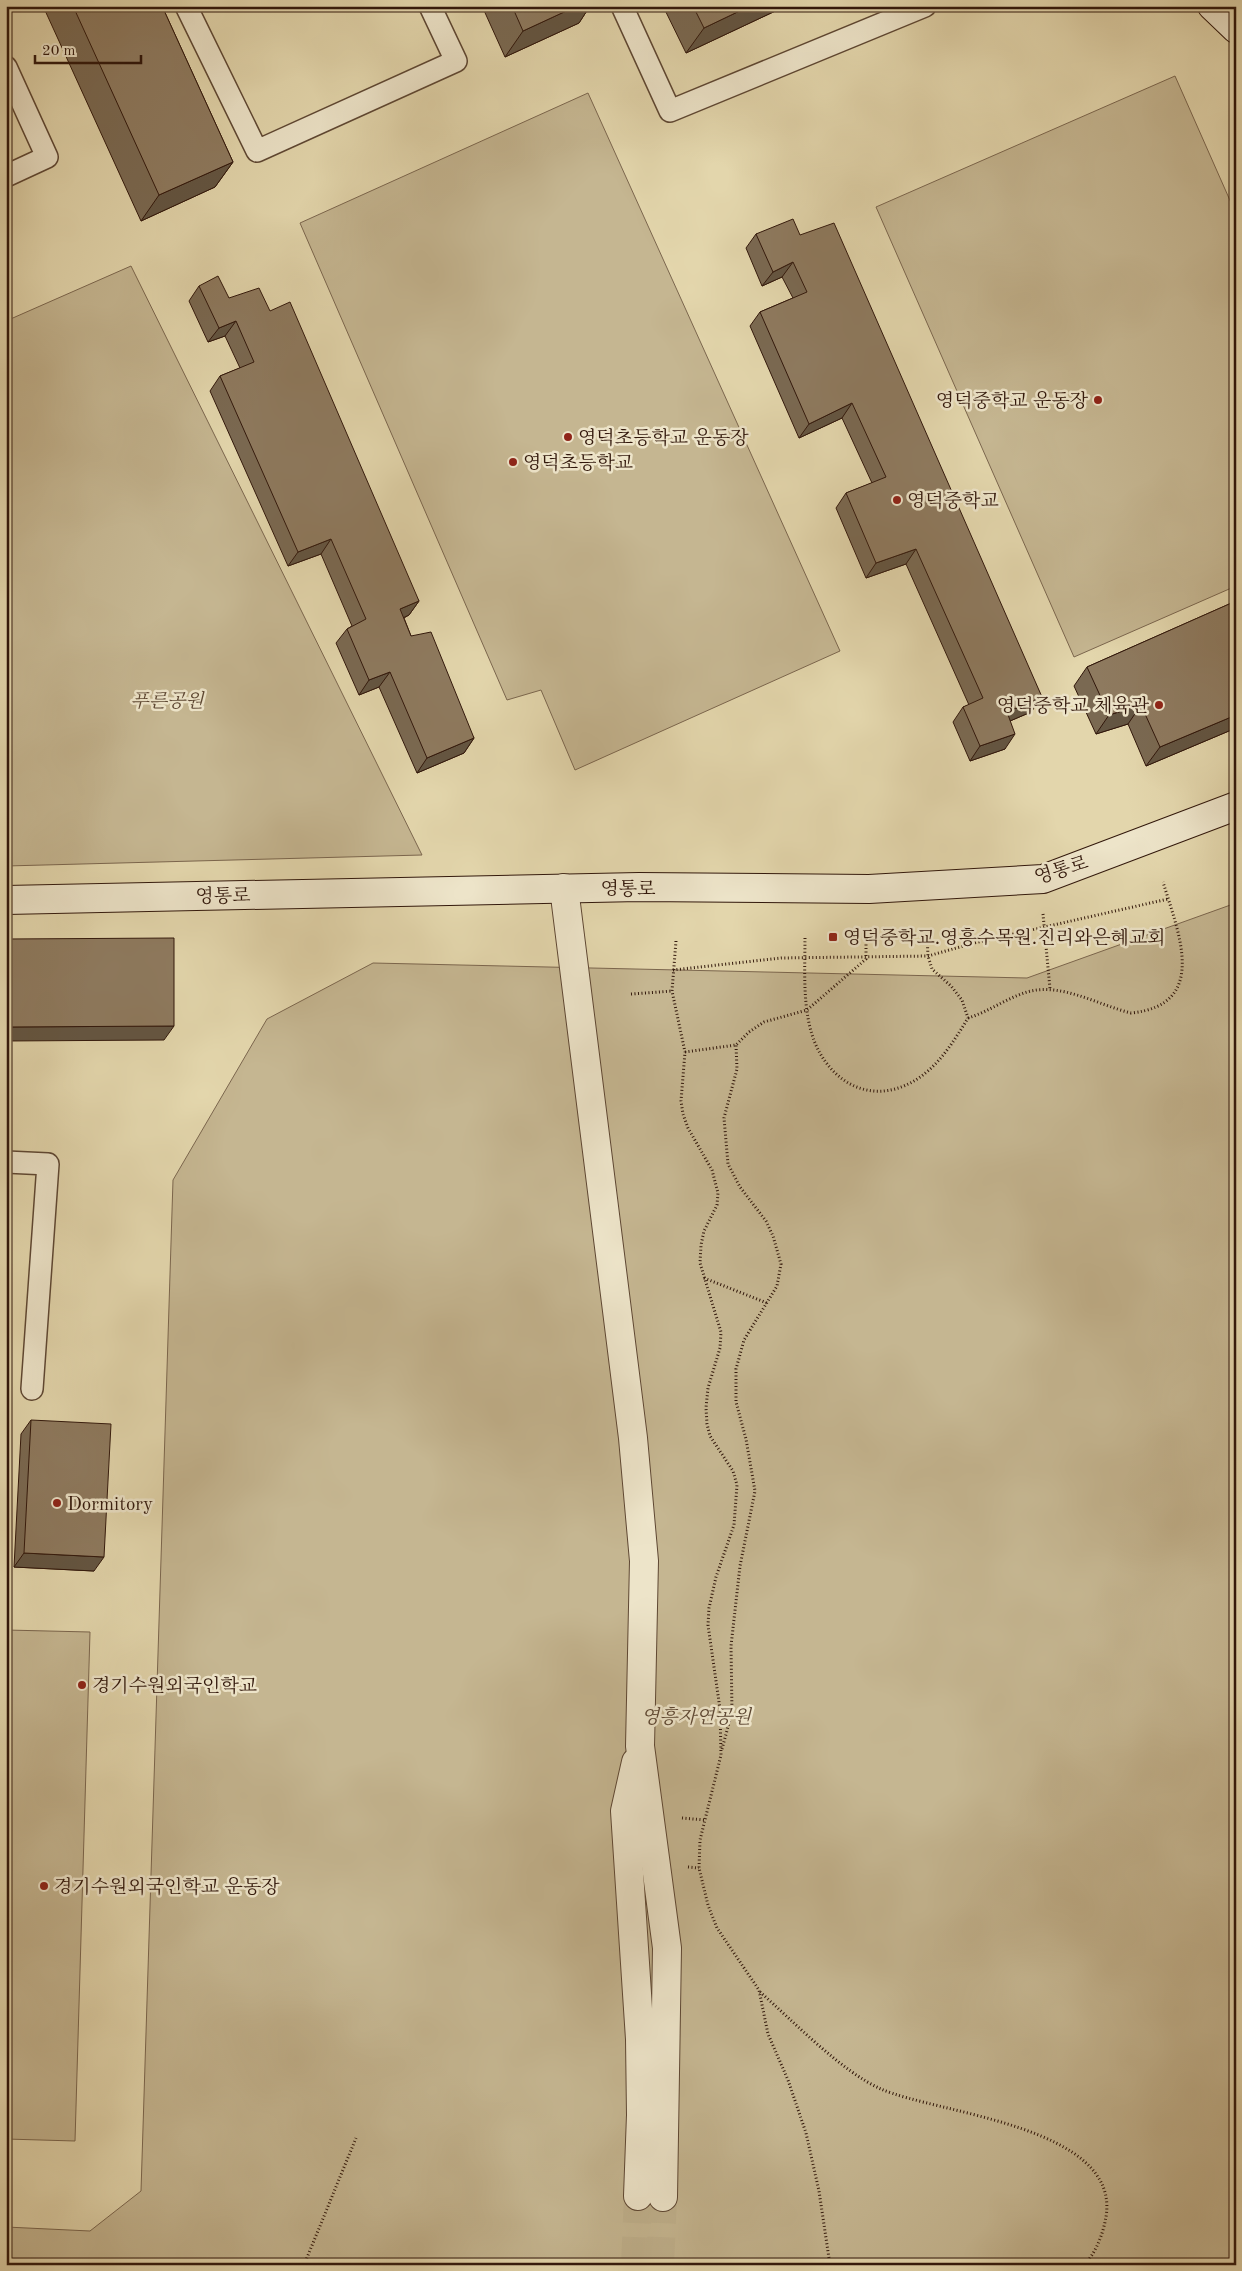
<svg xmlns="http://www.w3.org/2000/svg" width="1242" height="2271" viewBox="0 0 1242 2271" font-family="'Old Standard TT','Noto Serif KR',serif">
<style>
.park{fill:#c5b691;stroke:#7b664e}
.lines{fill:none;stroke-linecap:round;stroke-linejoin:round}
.street-tunnel{stroke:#bfb08c;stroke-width:28;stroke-dasharray:28 14;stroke-linecap:butt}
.lane-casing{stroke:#5e4733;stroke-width:24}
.street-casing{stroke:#5e4733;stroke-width:30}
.secondary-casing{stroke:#31170b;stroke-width:30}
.path{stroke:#31170b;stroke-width:3;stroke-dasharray:1 2.5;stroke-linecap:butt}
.lane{stroke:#ede4c9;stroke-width:21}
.street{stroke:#ede4c9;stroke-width:28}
.secondary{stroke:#ede4c9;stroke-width:28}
.wall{fill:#7a6952;stroke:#31170b}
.shaded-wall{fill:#635542;stroke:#31170b}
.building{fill:#8e7a5f;stroke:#31170b}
.poi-dot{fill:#8f2418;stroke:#ede4c9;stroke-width:2}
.labels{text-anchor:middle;stroke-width:5;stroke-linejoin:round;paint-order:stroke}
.poi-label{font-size:19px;fill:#31170b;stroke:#ede4c9;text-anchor:start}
.park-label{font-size:19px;font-style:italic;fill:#5d4733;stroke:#ede4c9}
.street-label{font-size:19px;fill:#31170b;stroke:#ede4c9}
</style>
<rect width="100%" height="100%" fill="#e3d6ac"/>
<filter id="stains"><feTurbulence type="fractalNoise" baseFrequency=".004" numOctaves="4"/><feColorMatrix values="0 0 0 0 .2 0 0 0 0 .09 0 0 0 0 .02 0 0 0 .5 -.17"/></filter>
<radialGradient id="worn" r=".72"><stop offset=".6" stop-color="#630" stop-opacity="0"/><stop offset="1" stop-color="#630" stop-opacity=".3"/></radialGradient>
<g class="park">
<polygon points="1175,76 1236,214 1236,586 1074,657 876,207"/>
<polygon points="588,93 840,651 575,770 541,690 507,700 300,223"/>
<polygon points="131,266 422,855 6,866 6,321"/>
<polygon points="1236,903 1236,2265 6,2265 6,2227 90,2231 141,2191 173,1180 267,1019 373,963 1027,978"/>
<polygon points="6,1630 90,1632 75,2141 6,2139"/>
</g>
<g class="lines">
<g class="street-tunnel">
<polyline points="635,2265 638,2196"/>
<polyline points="660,2265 663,2197"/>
</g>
<defs>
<g id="lane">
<polyline points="186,6 257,151 456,61 430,6"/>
<polyline points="622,6 670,111 925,6"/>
<polyline points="6,67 47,157 6,176"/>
<polyline points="6,1162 48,1164 32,1389"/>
</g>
<g id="street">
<polyline points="564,888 633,1438 644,1561 640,1746 667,1948 663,2197"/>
<polyline points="636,1762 625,1811 640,2039 641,2115 638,2196"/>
</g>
<g id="secondary">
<polyline points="1212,6 1236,29"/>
<polyline points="6,900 639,887 869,889 1043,879 1236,806"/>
</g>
</defs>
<use href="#lane" class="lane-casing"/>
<use href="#street" class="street-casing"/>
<use href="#secondary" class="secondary-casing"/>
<g class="path">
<polyline points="1043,914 1050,989"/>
<path d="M805,938C805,971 802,1011 815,1043C837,1094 887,1107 929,1070C945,1056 957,1036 968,1018L962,1000L951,986L932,969L928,956L927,935"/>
<polyline points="676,941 672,991 685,1052 681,1101 683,1114 688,1128 712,1170 718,1193 717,1205 704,1231 701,1245 700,1263 721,1332 720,1348 708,1388 706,1408 707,1424 710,1436 733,1471 737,1485 734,1525 716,1577 709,1608 708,1625 720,1709 721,1755 700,1840 699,1868 708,1905 717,1928 759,1990 768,2034 788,2080 806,2133 819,2191 830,2265"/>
<polyline points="673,970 781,958 928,956 974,943 1168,899"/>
<polyline points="631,994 672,991"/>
<path d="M968,1018C988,1012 1007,998 1027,992C1061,982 1098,1005 1131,1013C1210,1005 1178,932 1163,882"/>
<polyline points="685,1052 736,1045 749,1032 764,1022 807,1010 866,959 866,936"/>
<polyline points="704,1278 767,1303"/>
<polyline points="722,1749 732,1712 731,1646 740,1566 755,1491 746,1439 736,1402 736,1369 744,1340 777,1286 781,1264 773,1236 766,1221 740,1187 728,1164 724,1118 737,1069 736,1045"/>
<polyline points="682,1818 705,1820"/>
<polyline points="688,1867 699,1868"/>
<path d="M760,1992C793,2021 842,2072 881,2089C938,2114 1121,2126 1106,2217C1103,2234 1096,2253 1084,2265"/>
<polyline points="304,2265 356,2138"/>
</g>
<use href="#lane" class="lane"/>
<use href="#street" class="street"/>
<use href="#secondary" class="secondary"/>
</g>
<g class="wall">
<polygon points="43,6 162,6 233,162 215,187 141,221"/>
<polygon points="482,6 590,6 579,23 505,57"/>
<polygon points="663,6 786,6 686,53"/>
<polygon points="756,234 800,235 1042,697 1031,712 1010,721 1005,749 970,761 953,722 963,707 969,705 906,564 866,578 836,508 846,493 872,483 842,418 799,438 750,326 760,312 793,298 782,277 762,286 746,248"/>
<polygon points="199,286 229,298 419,601 409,615 404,618 411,636 474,738 464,753 417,773 379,687 359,695 336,643 347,629 352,626 321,554 288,566 210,391 220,376 240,368 225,336 208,342 189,301"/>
<polygon points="1236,601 1236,728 1146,766 1128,724 1096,734 1074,686 1087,667"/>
<polygon points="31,1420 94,1571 14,1567 21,1434"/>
</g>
<g class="shaded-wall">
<polygon points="577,6 590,6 579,23 505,57 523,31"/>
<polygon points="750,6 786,6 686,53 704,28"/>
<polygon points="233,162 215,187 141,221 159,195"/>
<polygon points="793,262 782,277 762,286 773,272"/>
<polygon points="236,321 225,336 208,342 219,328"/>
<polygon points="852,403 842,418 799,438 809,424"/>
<polygon points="331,539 321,554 288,566 298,552"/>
<polygon points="916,549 906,564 866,578 876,563"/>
<polygon points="419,601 409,615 390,624 400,609"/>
<polygon points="390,672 379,687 359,695 369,680"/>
<polygon points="1042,697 1031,712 996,727 1007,712"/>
<polygon points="1141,705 1128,724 1096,734 1109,715"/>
<polygon points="1236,715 1236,728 1146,766 1160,747"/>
<polygon points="1015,734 1005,749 970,761 980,746"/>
<polygon points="474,738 464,753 417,773 427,758"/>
<polygon points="174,1026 164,1040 6,1041 6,1027"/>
<polygon points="24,1553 104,1557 94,1571 14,1567"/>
</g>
<g class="building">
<polygon points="73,6 162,6 233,162 159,195"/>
<polygon points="512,6 577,6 523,31"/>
<polygon points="693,6 750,6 704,28"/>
<polygon points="793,219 800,235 834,223 1042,697 1007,712 1015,734 980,746 963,707 983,698 916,549 876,563 846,493 886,477 852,403 809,424 760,312 807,292 793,262 773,272 756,234"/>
<polygon points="218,276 229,298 259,288 270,311 290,302 419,601 400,609 411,636 431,632 474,738 427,758 390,672 369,680 347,629 366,619 331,539 298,552 220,376 254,362 236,321 219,328 199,286"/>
<polygon points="1236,601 1236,715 1160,747 1141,705 1109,715 1087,667"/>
<polygon points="174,938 174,1026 6,1027 6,939"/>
<polygon points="31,1420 111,1424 104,1557 24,1553"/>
</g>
<g class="poi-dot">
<circle cx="1098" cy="400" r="5"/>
<circle cx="568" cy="437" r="5"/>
<circle cx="513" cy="462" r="5"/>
<circle cx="897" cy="500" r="5"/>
<circle cx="1159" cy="705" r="5"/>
<rect x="828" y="932" width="10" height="10" rx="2.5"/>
<circle cx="57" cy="1503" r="5"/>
<circle cx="82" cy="1685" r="5"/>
<circle cx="44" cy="1886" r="5"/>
</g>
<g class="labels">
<g class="poi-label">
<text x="1088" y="407" text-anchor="end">영덕중학교 운동장</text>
<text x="578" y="444">영덕초등학교 운동장</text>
<text x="523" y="469">영덕초등학교</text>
<text x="907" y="507">영덕중학교</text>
<text x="1149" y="712" text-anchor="end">영덕중학교 체육관</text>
<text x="843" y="944">영덕중학교.영흥수목원.진리와은혜교회</text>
<text x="67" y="1510">Dormitory</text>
<text x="92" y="1692">경기수원외국인학교</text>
<text x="54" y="1893">경기수원외국인학교 운동장</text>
</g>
<g class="park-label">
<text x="167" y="707">푸른공원</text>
<text x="696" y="1723">영흥자연공원</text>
</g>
<g class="street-label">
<text transform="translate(1061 869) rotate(-17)" y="7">영통로</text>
<text x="628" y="895">영통로</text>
<text transform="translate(223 895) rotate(-1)" y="7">영통로</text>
</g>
</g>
<rect width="1242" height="2271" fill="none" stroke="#e3d6ac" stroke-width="25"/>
<rect x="8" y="8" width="1227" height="2256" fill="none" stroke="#31170b" stroke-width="2.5"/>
<rect x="12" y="12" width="1217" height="2246" fill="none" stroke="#31170b"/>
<path d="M35 55v8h106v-8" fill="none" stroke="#31170b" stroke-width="2.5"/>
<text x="42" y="55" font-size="15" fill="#31170b" stroke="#ede4c9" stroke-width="4" paint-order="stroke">20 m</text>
<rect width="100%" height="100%" filter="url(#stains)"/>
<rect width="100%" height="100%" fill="url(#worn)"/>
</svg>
